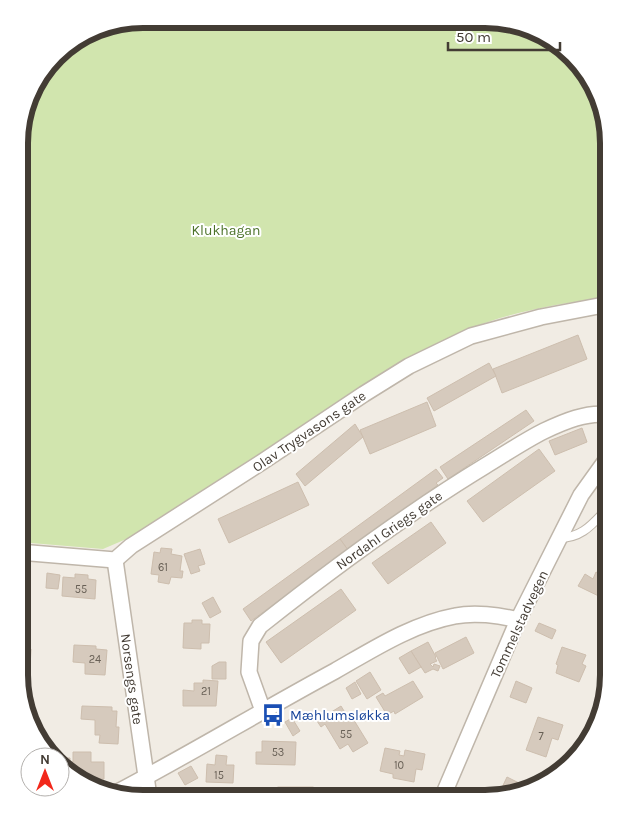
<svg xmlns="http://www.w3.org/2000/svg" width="628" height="817" viewBox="0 0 628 817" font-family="Karla,sans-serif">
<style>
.green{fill:#d1e5ae}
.building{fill:#d6cabd;stroke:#cdbeae}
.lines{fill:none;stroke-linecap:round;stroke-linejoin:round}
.service-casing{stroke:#bfb6aa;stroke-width:10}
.minor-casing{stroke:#bfb6aa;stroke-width:18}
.service{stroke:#fff;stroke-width:8}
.minor{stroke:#fff;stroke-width:15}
.labels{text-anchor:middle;stroke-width:4;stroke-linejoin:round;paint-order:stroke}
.number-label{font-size:11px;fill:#686056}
.park-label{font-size:14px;fill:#4c722a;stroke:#fff}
.street-label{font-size:14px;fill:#433c34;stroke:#fff}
.transit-label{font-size:14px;fill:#164399;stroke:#fff;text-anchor:start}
.rim{fill:none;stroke:#433c34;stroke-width:6}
</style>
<rect width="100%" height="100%" fill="#f1ece4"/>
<path class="green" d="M502,20L561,44L596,87L609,142V297C563,303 514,311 471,328C448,337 426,349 405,360L131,537L103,549L19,542L20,126L35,81L61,49L102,25Z"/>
<g class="building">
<polygon points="578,335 587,359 502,393 493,369"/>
<polygon points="489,363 496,376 434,411 427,398"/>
<polygon points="427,402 436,426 370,454 360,430"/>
<polygon points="526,410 534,421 448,479 440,467"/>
<polygon points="355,424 363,437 305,486 296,474"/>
<polygon points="582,428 587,442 555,455 549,441"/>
<polygon points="539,449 555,471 483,522 467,501"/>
<polygon points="436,469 443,478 436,483 438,485 348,550 340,539"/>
<polygon points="298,482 309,505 229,543 218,519"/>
<polygon points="431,522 446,543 388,584 372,563"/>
<polygon points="340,539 348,550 251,621 243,609"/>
<polygon points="161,548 172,549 171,554 182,556 180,571 183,571 182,578 171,577 169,584 158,582 159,575 151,574 154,552 160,553"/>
<polygon points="200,549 205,564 198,566 200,571 191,574 184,554"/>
<polygon points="596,572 609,579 609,601 578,586 585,574 593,579"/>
<polygon points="47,573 60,575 58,589 46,588"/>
<polygon points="75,574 88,575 88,579 96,580 95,599 62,596 63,577 75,578"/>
<polygon points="19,579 29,579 26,604 19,604"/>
<polygon points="341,589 356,610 281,663 266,642"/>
<polygon points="213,597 221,612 210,618 202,603"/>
<polygon points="192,620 202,620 202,624 210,624 209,643 201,643 201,649 183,648 184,623 192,623"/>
<polygon points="539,623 556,630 552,639 535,631"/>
<polygon points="466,637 474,653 443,669 435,653"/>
<polygon points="19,638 26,638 25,649 31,649 30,668 19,667"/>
<polygon points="428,642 436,657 435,658 437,661 430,664 433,667 434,664 440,666 438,671 433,669 425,673 411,651"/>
<polygon points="74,645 96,646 96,649 107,650 105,675 85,674 85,663 73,662"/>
<polygon points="562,647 586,655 582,664 586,666 579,682 556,673 558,665 556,664"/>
<polygon points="411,651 421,667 409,674 399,658"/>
<polygon points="219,662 226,662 226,679 212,679 212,666"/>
<polygon points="370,672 381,690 367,699 356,681"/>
<polygon points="203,680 218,681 216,706 183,706 183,690 194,691 194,683 203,683"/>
<polygon points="413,681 423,697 395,714 394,711 387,715 376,697 383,693 385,696"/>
<polygon points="516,681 532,688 526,703 510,697"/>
<polygon points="355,682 361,694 352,699 346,688"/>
<polygon points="82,706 112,707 112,711 117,711 116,727 119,727 118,744 99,743 100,735 95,735 95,720 81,719"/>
<polygon points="341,706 349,719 352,717 368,743 353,752 348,744 340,749 325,724 321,727 317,721"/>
<polygon points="538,717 563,725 558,740 552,738 546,757 526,750"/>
<polygon points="292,718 300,731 293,736 285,722"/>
<polygon points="262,741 296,742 295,765 256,764 256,752 262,752"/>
<polygon points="385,748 400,751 399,755 404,756 405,750 425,754 422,770 416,769 414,782 393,778 393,774 380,771"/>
<polygon points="73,752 91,752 91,762 104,762 104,779 91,779 94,780 94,785 74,777 60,762 60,758 70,758 70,762 73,762"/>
<polygon points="216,755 227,756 226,765 234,765 233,783 206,782 207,764 215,765"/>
<polygon points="191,766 198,778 185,785 178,773"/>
<polygon points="507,777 523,785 521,790 498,796"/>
<rect x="278" y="787" width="35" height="11"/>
</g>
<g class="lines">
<defs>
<path id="service" d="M559,538C583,538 593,523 609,507"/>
<g id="minor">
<polyline points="19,552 115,560 131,546 262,462 364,394 409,366 471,336 541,317 609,304"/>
<polyline points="115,560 149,797"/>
<path d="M263,711L249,672L251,641L260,626C332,569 406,514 485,466C505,454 524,441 544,431C563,422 588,411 609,415"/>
<path d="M116,793C190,754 261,711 335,671C372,650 412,624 455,616C474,612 499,615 518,620"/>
<polyline points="442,798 518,620 581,495 609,456"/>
</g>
</defs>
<use href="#service" class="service-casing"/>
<use href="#minor" class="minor-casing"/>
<use href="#service" class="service"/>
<use href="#minor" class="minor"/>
</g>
<defs>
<symbol id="bus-bare" viewBox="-9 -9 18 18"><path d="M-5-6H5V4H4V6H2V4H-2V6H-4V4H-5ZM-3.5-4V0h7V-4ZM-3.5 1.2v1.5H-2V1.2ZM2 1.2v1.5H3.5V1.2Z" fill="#1a4fb4" stroke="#fff" stroke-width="2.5" paint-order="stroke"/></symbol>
</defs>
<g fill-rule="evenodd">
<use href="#bus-bare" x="257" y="699" width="32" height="32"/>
</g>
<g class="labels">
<g class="number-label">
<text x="163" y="571">61</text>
<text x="81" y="593">55</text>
<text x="95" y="663">24</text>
<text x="206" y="695">21</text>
<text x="346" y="738">55</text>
<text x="541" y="740">7</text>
<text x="278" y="756">53</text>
<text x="399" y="769">10</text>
<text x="219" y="779">15</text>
</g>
<g class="park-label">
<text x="226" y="235">Klukhagan</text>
</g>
<g class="street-label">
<text transform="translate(309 431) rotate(-34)" y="5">Olav Trygvasons gate</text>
<text transform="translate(389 530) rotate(-35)" y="5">Nordahl Griegs gate</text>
<text transform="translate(519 624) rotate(-65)" y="5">Tommelstadvegen</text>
<text transform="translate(132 679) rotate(82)" y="5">Norsengs gate</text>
</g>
<g class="transit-label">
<text x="290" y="720">Mæhlumsløkka</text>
</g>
</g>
<path d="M0 0H628V817H0ZM143 28H485A115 115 0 0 1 600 143V675A115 115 0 0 1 485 790H143A115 115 0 0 1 28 675V143A115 115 0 0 1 143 28Z" fill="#fff" fill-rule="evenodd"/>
<path class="rim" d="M143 28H485A115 115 0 0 1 600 143V675A115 115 0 0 1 485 790H143A115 115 0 0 1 28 675V143A115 115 0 0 1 143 28Z"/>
<g transform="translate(45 772)"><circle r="24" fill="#ffffff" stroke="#b4b1ae"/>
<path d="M0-4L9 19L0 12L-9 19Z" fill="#f2281b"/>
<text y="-8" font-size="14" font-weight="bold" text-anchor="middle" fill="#433c34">N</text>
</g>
<path d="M448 42v8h112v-8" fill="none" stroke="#433c34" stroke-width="2.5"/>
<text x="456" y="42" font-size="15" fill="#433c34" stroke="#ffffff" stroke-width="4" paint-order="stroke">50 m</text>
</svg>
